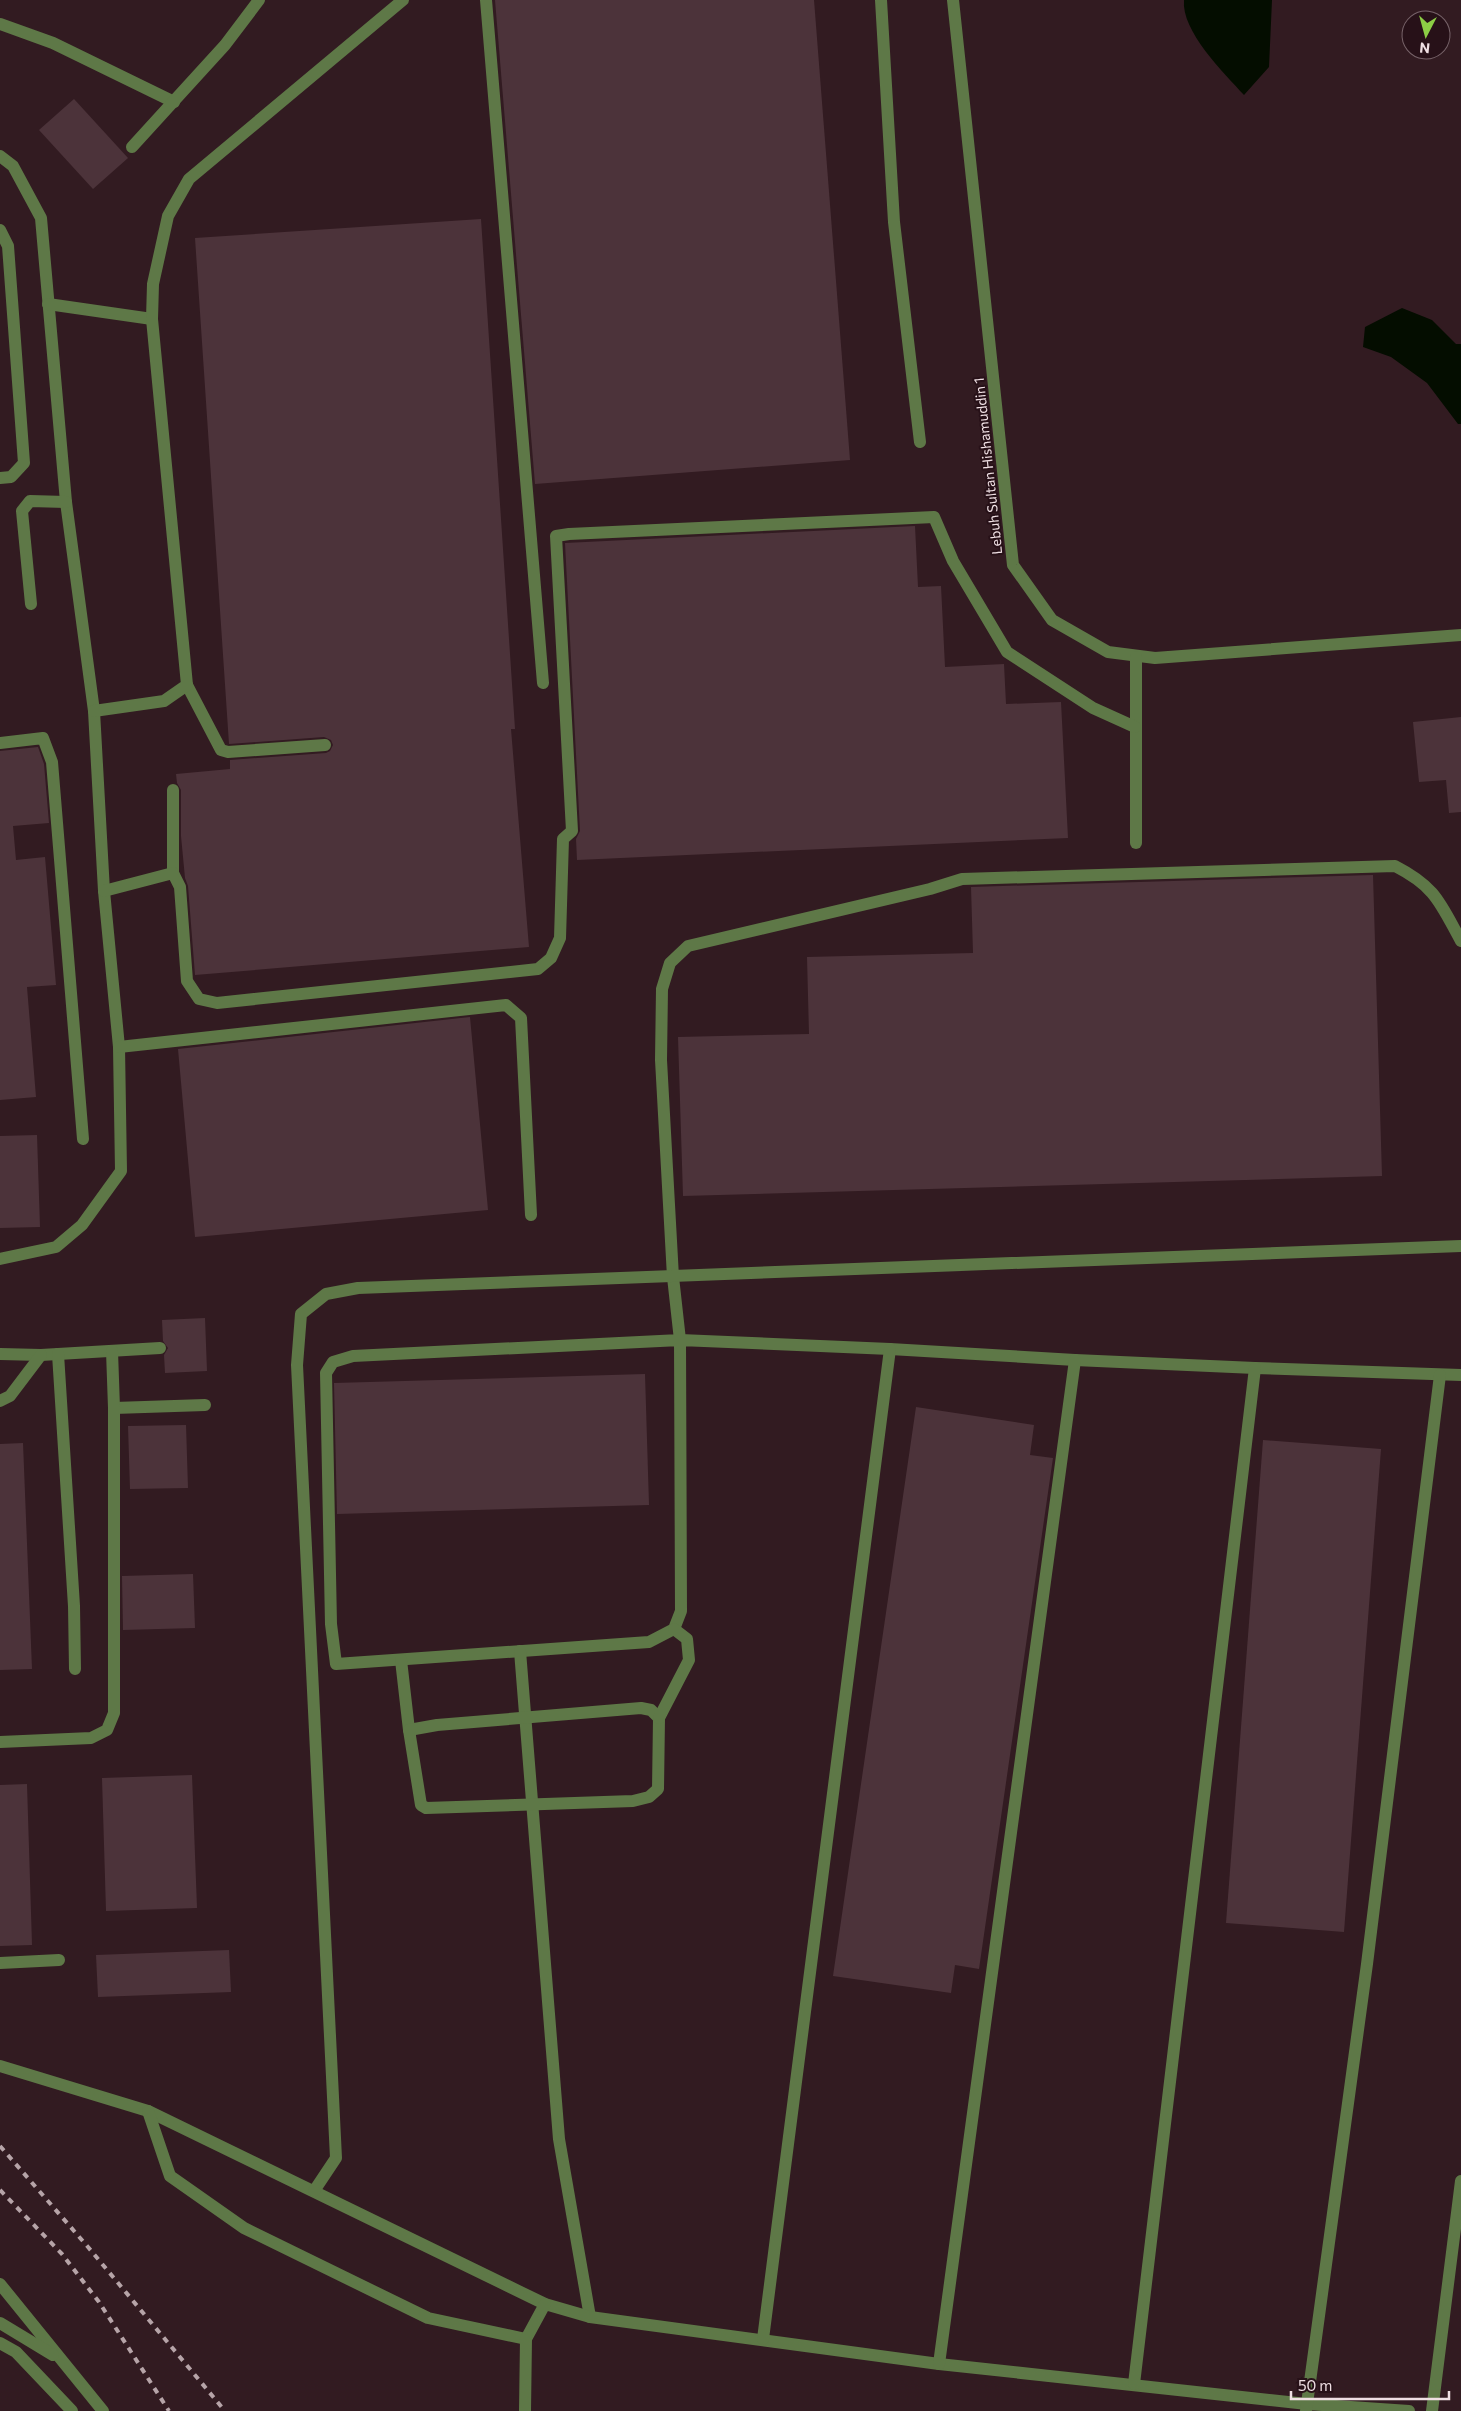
<svg xmlns="http://www.w3.org/2000/svg" width="1461" height="2411" viewBox="0 0 1461 2411" font-family="Commissioner,sans-serif">
<style>
.water{fill:#040d00}
.building{fill:#4c333a}
.lines{fill:none;stroke-linecap:round;stroke-linejoin:round}
.minor{stroke:#5e7847;stroke-width:12}
.rail{stroke:#b6a4a8;stroke-width:4;stroke-dasharray:6 6;stroke-linecap:butt}
.labels{text-anchor:middle;stroke-width:4;stroke-linejoin:round;paint-order:stroke}
.street-label{font-size:14px;fill:#efdfe3;stroke:#271118}
</style>
<rect width="100%" height="100%" fill="#321b21"/>
<g class="water">
<path d="M1184,0H1272L1269,67L1244,95C1224,73 1181,31 1184,0Z"/>
<polygon points="1402,308 1432,320 1456,344 1461,344 1461,424 1458,424 1427,383 1391,357 1363,347 1365,327"/>
</g>
<g class="building">
<polygon points="495,0 814,0 850,460 535,484"/>
<polygon points="74,99 128,158 93,189 39,130"/>
<polygon points="481,219 515,729 511,729 529,947 195,975 188,886 185,878 181,836 181,790 177,783 176,774 230,769 230,760 326,753 330,751 333,745 331,740 324,737 229,744 195,238"/>
<polygon points="915,526 918,587 941,586 945,667 1004,664 1006,704 1061,702 1068,838 577,860 576,839 580,831 565,543"/>
<polygon points="1461,717 1461,812 1449,813 1446,780 1419,782 1413,722"/>
<polygon points="38,747 44,764 49,823 13,826 16,860 45,857 56,985 27,987 36,1097 0,1100 0,751"/>
<polygon points="1373,875 1382,1176 683,1196 678,1037 809,1034 807,957 973,953 971,887"/>
<polygon points="470,1017 488,1210 195,1237 178,1049"/>
<polygon points="37,1135 40,1227 0,1228 0,1136"/>
<polygon points="205,1318 207,1371 165,1373 164,1355 168,1348 163,1341 162,1320"/>
<polygon points="645,1374 649,1505 337,1514 334,1383"/>
<polygon points="916,1407 1034,1425 1030,1455 1053,1458 979,1969 955,1965 951,1993 833,1976"/>
<polygon points="186,1425 188,1488 130,1489 128,1426"/>
<polygon points="1263,1440 1381,1449 1344,1932 1226,1923"/>
<polygon points="23,1443 32,1669 0,1670 0,1444"/>
<polygon points="193,1574 195,1628 123,1630 122,1576"/>
<polygon points="192,1775 197,1908 106,1911 102,1778"/>
<polygon points="27,1784 32,1945 0,1946 0,1785"/>
<polygon points="229,1950 231,1992 98,1997 96,1955"/>
</g>
<g class="lines">
<g class="minor">
<polyline points="486,0 543,683"/>
<polyline points="881,0 894,222 920,442"/>
<polyline points="953,0 1013,565 1052,620 1108,652 1155,658 1461,635"/>
<polyline points="0,24 53,43 174,102"/>
<polyline points="132,147 225,45 259,0"/>
<polyline points="0,156 13,166 41,218 66,502 94,711 104,891 119,1047 121,1171 82,1225 56,1247 0,1259"/>
<polyline points="0,230 8,246 24,463 11,477 0,478"/>
<polyline points="48,304 152,319"/>
<polyline points="31,604 22,511 30,501 66,502"/>
<polyline points="1136,657 1136,843"/>
<polyline points="187,685 221,750 228,752 325,745"/>
<polyline points="94,711 164,701 187,685 152,319 153,284 168,216 189,179 403,0"/>
<polyline points="0,743 43,738 52,762 83,1139"/>
<polyline points="173,790 173,873"/>
<polyline points="104,891 173,873 180,887 187,981 199,999 217,1003 538,969 551,958 560,938 563,839 572,831 556,536 569,534 934,517 953,561 1007,652 1093,708 1135,727"/>
<path d="M1461,941C1440,903 1436,887 1395,866L962,879L930,889L688,946L670,963L662,989L661,1060L673,1277L680,1340L681,1611L674,1629L649,1642L336,1664L331,1624L326,1373L333,1362L353,1356L680,1340L890,1349L1075,1360L1255,1368L1461,1375"/>
<polyline points="119,1047 506,1005 521,1018 531,1215"/>
<polyline points="0,1354 41,1355 160,1348"/>
<polyline points="58,1354 74,1606 75,1669"/>
<polyline points="0,1401 10,1396 41,1355"/>
<polyline points="114,1408 205,1405"/>
<polyline points="520,1651 559,2139 590,2317"/>
<polyline points="401,1660 409,1730"/>
<polygon points="641,1708 651,1710 659,1718 658,1789 649,1797 633,1801 426,1808 421,1805 409,1730 437,1725"/>
<polyline points="659,1718 689,1660 687,1639 674,1629"/>
<polyline points="0,1742 91,1738 107,1730 114,1713 114,1408 112,1351"/>
<polyline points="0,1963 59,1960"/>
<polyline points="0,2066 148,2111 545,2304 590,2317 939,2364 1307,2404 1409,2411"/>
<polyline points="148,2111 170,2176 244,2228 428,2318 526,2339"/>
<polyline points="314,2191 336,2158 297,1365 301,1314 326,1294 358,1288 1461,1246"/>
<polyline points="0,2284 103,2411"/>
<polyline points="0,2323 53,2355"/>
<polyline points="763,2339 890,1349"/>
<polyline points="0,2343 16,2352 72,2411"/>
<polyline points="939,2364 1075,1360"/>
<polyline points="1134,2384 1255,1368"/>
<polyline points="525,2411 526,2339 545,2304"/>
<polyline points="1306,2411 1367,1964 1440,1375"/>
<polyline points="1432,2411 1461,2181"/>
</g>
<g class="rail">
<polyline points="0,2146 88,2247 225,2411"/>
<polyline points="0,2190 62,2254 99,2302 169,2411"/>
</g>
</g>
<g class="labels">
<g class="street-label">
<text transform="translate(988 466) rotate(-96)" y="5">Lebuh Sultan Hishamuddin 1</text>
</g>
</g>
<g transform="translate(1426 35) rotate(186)"><circle r="24" fill="#271118" stroke="#776369"/>
<path d="M0-4L9 19L0 12L-9 19Z" fill="#8cce45"/>
<text y="-8" font-size="14" font-weight="bold" text-anchor="middle" fill="#efdfe3">N</text>
</g>
<path d="M1291 2391v8h158v-8" fill="none" stroke="#efdfe3" stroke-width="2.5"/>
<text x="1298" y="2391" font-size="15" fill="#efdfe3" stroke="#271118" stroke-width="4" paint-order="stroke">50 m</text>
</svg>
